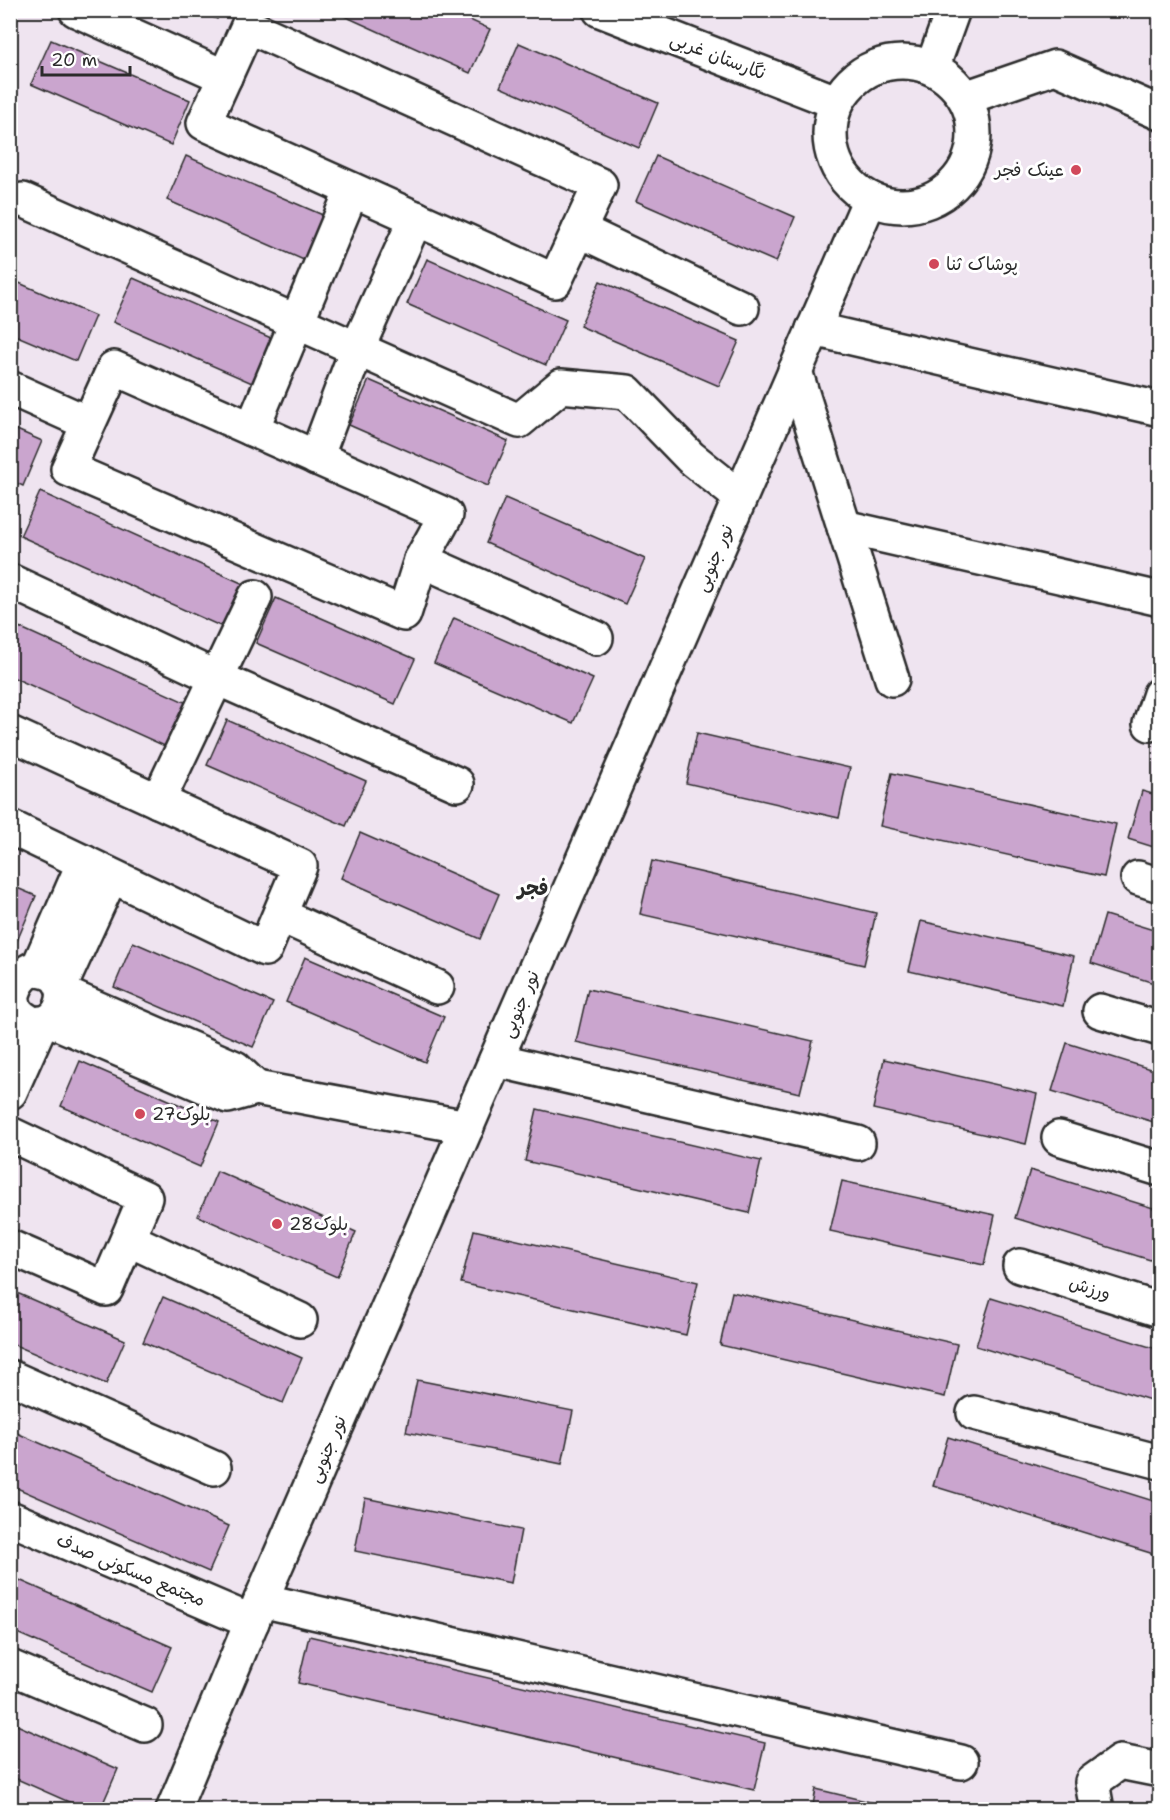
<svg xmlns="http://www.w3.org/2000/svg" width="1170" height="1820" viewBox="0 0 1170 1820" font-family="'Shantell Sans','Playpen Sans Arabic',sans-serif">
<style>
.building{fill:#caa5ce;stroke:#2b2b2b;stroke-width:1.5}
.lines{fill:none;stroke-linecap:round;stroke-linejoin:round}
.minor-casing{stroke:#2b2b2b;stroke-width:38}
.major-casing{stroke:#2b2b2b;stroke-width:38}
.minor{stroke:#fff;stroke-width:33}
.major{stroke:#fff;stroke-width:33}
.poi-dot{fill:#d1495b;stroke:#fff;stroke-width:2}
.labels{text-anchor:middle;stroke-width:6;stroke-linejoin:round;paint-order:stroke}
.street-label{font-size:18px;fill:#2b2b2b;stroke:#fff}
.poi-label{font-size:18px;fill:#2b2b2b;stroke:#fff;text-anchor:start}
.neighbourhood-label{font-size:20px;font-weight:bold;fill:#2b2b2b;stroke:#fff}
</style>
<rect width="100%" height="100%" fill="#efe4f0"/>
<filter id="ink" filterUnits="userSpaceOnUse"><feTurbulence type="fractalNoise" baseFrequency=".0167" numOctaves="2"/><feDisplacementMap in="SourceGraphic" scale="12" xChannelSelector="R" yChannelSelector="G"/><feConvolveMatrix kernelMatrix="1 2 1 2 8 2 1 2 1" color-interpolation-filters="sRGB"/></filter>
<g filter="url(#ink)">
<g class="building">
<polygon points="196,10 220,10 217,19"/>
<polygon points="331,10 448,10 490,29 470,73"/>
<polygon points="51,40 190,100 171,145 31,84"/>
<polygon points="519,43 658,103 639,148 500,87"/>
<polygon points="186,156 325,216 306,261 167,200"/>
<polygon points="656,156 795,217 776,262 636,201"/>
<polygon points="427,259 566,320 546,365 407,304"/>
<polygon points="133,278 271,338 252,383 113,322"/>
<polygon points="10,279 95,316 76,361 10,333"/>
<polygon points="600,281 739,341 719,386 580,326"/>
<polygon points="369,380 508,441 488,486 349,425"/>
<polygon points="10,427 42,441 23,486 10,480"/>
<polygon points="40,492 248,586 229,630 20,536"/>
<polygon points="505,498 645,559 625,604 486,543"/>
<polygon points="276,598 415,659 395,704 256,643"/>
<polygon points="454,618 593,679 573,723 434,663"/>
<polygon points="10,623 198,708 178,752 10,676"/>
<polygon points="227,720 366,781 346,826 207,765"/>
<polygon points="697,733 850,768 839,818 686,783"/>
<polygon points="892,773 1116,824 1104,877 880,826"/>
<polygon points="1142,791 1160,796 1160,849 1128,839"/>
<polygon points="360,833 499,894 480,939 341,878"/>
<polygon points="652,861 876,913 864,965 640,914"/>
<polygon points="10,885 36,896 17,941 10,938"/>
<polygon points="1105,915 1160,932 1160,985 1091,963"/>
<polygon points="921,921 1074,956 1063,1006 909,971"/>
<polygon points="133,942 273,1003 253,1047 114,987"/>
<polygon points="305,957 444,1017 425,1062 286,1002"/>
<polygon points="588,989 813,1041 800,1093 576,1042"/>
<polygon points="1067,1043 1160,1072 1160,1124 1052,1091"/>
<polygon points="884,1059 1037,1094 1026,1144 873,1109"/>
<polygon points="80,1061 219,1122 200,1167 61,1106"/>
<polygon points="537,1109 761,1161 749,1213 525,1161"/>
<polygon points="1030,1170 1160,1210 1160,1263 1015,1218"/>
<polygon points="217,1171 356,1232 337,1277 198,1216"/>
<polygon points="842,1181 995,1215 984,1265 830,1231"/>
<polygon points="474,1230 698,1282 686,1335 461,1283"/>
<polygon points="10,1290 125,1340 106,1384 10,1343"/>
<polygon points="732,1292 957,1344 945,1397 720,1345"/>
<polygon points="163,1297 302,1358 283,1403 143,1342"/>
<polygon points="991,1298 1160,1350 1160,1403 976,1346"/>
<polygon points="417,1380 573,1411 562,1464 406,1432"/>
<polygon points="10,1430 229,1526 209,1572 10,1485"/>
<polygon points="948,1437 1160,1503 1160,1548 1157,1555 933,1486"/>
<polygon points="365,1498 521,1530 511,1583 355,1551"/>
<polygon points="10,1576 172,1647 152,1692 10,1630"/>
<polygon points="309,1636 765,1743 754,1790 298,1683"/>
<polygon points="10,1722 118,1769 100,1810 87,1810 10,1776"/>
<polygon points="816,1789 903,1810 812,1810"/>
</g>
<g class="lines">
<defs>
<g id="minor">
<polyline points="76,10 225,77"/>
<polyline points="600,10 836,102"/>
<polygon points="248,26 600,185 555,281 204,123"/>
<polyline points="965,98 1055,67 1160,113"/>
<polyline points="23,200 519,421 561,386 627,392 690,457 740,497"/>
<polyline points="579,230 742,308"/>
<polyline points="813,329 1160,409"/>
<polygon points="114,368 446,515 421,560 404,614 68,469"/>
<polyline points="795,371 892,679"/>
<polyline points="10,388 88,423"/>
<polyline points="252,429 352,190"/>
<polyline points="316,458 357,349 416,218"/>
<polyline points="844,527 1160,599"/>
<polyline points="421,560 596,638"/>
<polyline points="10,581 217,678 457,784"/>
<polyline points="1150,724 1160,694"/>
<polyline points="10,733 300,866 265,949 10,827"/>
<polyline points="158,801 255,597"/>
<polyline points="1138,878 1160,885"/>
<polyline points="280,915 437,987"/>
<path d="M30,970C89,967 59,1047 22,1017C4,1003 15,981 30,970Z"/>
<polyline points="37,970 84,862"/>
<polyline points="61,985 111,876"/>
<polyline points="64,994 235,1068 256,1088"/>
<polyline points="1100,1011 1160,1029"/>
<polyline points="51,1020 228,1096 256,1088 467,1127"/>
<polyline points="496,1060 858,1143"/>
<polyline points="10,1092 41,1023"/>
<polyline points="10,1134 145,1198 106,1289 10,1247"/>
<polyline points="1059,1138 1160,1169"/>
<polyline points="128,1239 300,1320"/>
<polyline points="1020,1266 1160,1310"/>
<polyline points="10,1377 214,1468"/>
<polyline points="974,1413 1160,1462"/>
<polyline points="10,1518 252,1622"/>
<polyline points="261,1600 961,1762"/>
<polyline points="10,1667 145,1725"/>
<polyline points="1097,1810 1092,1782 1120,1762 1160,1770"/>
</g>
<g id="major">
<circle cx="902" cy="134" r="72"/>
<polyline points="932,68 953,10"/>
<polyline points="173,1810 261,1600 870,199"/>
</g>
</defs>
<use href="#minor" class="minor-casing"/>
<use href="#major" class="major-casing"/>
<use href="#minor" class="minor"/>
<use href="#major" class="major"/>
</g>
</g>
<g class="poi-dot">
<circle cx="1076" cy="170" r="6"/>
<circle cx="934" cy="264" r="6"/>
<circle cx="140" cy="1114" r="6"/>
<circle cx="277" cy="1224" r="6"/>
</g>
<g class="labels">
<g class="street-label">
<text transform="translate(718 56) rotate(21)" y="6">نگارستان غربی</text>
<text transform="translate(714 558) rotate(-67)" y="6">نور جنوبی</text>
<text transform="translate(520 1004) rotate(-67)" y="6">نور جنوبی</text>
<text transform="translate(1090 1288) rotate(17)" y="6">ورزش</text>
<text transform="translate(327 1449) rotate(-67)" y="6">نور جنوبی</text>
<text transform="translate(131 1570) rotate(23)" y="6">مجتمع مسکونی صدف</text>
</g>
<g class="poi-label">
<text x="1064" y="176" text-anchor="end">عینک فجر</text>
<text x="946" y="270">پوشاک ثنا</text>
<text x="152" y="1120">بلوک27</text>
<text x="289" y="1230">بلوک28</text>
</g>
<g class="neighbourhood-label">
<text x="533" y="895">فجر</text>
</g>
</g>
<rect width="1170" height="1820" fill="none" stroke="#fff" stroke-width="36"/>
<rect x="18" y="18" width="1134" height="1784" fill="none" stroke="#2b2b2b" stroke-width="2" filter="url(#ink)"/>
<path d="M42 66v9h88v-9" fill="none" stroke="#2b2b2b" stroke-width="3"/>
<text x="51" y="66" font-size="18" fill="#2b2b2b" stroke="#ffffff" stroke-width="4.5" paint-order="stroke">20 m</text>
</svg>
